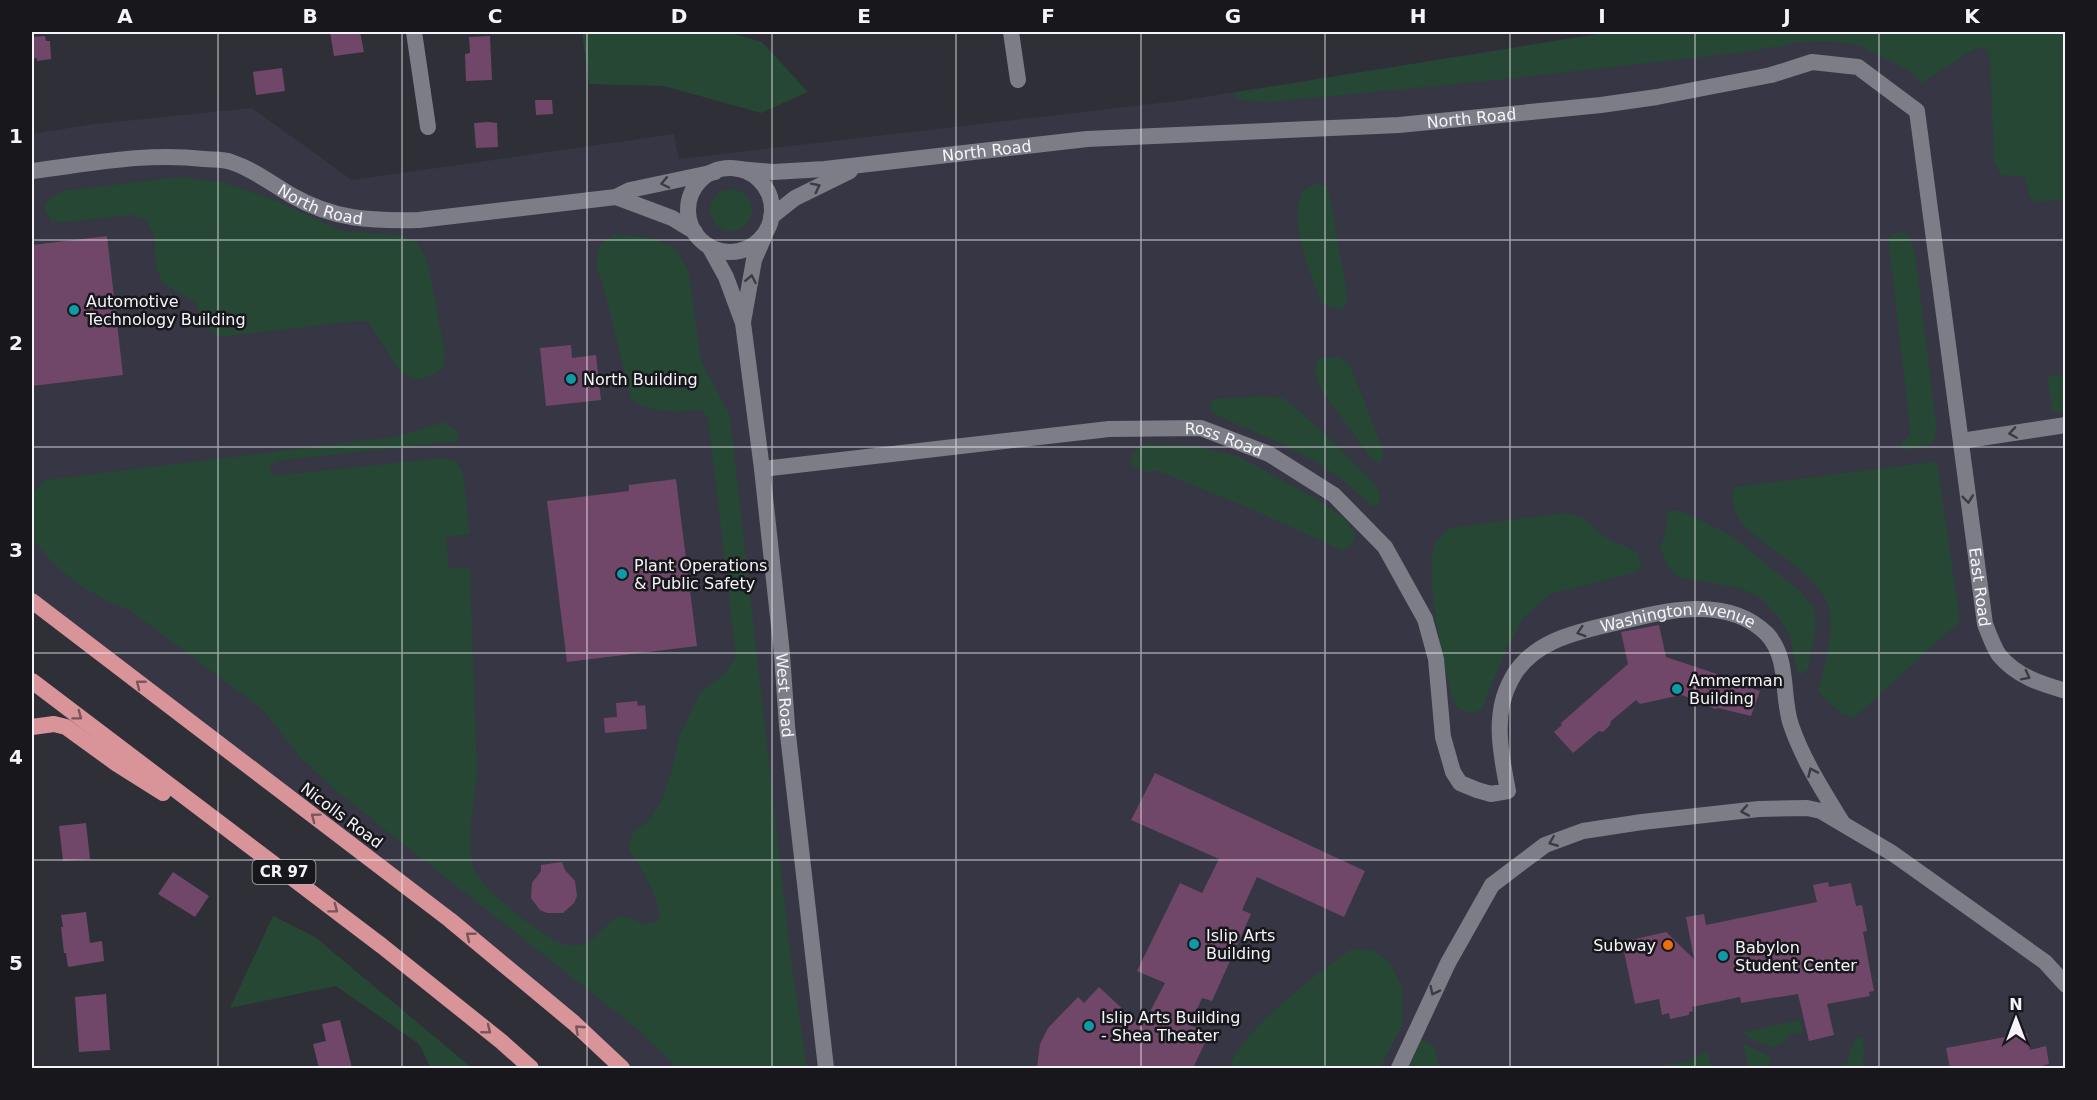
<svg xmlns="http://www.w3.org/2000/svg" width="2097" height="1100" viewBox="0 0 2097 1100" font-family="'DejaVu Sans',sans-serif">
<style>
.built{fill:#363644}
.green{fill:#264734}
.building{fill:#704769}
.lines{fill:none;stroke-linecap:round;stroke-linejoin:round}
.minor{stroke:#7d7d87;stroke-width:16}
.trunk{stroke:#d89498;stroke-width:16}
.oneway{stroke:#3b3b41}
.oneway2{stroke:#78565a}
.grid{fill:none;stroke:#f4f4fa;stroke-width:1.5;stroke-opacity:0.55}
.culture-dot{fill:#0f9aa8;stroke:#18181c;stroke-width:2}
.food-dot{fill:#e8710a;stroke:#18181c;stroke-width:2}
.labels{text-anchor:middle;stroke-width:5;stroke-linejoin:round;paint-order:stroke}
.shield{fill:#18181c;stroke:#b2b2b7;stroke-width:1.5}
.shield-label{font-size:15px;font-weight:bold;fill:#f4f4fa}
.street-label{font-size:16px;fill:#f4f4fa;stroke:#18181c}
.poi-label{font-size:16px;fill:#f4f4fa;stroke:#18181c;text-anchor:start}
.neatline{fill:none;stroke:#f4f4fa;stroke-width:2}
.grid-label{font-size:20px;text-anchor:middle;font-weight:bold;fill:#f4f4fa}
</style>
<rect width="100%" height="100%" fill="#2f2f37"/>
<polygon class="built" points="1610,32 2065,32 2065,1068 622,1068 574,1023 32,601 32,134 94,124 252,108 352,180 674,134 679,159 1185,100"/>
<g class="green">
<polygon points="582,32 728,32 762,42 808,92 761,113 664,86 589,84"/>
<polygon points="1611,32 2065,32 2065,200 2036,202 2030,198 2025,177 2001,175 1994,162 1990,58 1988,50 1979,48 1972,50 1922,83 1907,69 1858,45 1831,41 1801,42 1754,51 1497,80 1270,102 1239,100 1232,93"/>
<polygon points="179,177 221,182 279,202 342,231 398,235 417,242 427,259 445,353 444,366 435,374 418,380 401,373 368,321 358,321 218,337 203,324 195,302 163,284 156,268 154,236 146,220 132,215 67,222 51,221 44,207 50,199 61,191"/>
<path d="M1318,183L1328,187L1347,294V305L1339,310L1321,303C1309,269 1289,227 1302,191Z"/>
<circle cx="731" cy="210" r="21"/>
<polygon points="1900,232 1909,235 1915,253 1937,431 1933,444 1907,450 1900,445 1910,435 1910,427 1888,237"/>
<path d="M615,234L651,238L675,248L688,269L701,360L730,416L791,959L807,1068H677L635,1027L335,790L300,757L262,709L131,611C87,594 60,574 32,538V494L45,480L394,437L444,422L458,431V441L276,461L269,467L274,476L440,458L456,461L463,473L470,534L446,537L449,568H470L477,771C476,800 465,839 473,867C480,888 545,940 567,945C571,946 580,945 585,944C589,943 592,939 596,936C618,915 616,910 645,925L659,920C662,899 638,866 628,847L633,833L649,820L661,802L671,773L679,737L699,694L726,672L736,657L708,418L702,410C676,412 653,415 631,399L605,292L596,266L599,245Z"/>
<polygon points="1326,357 1339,357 1350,365 1384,452 1381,462 1374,462 1322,391 1315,375 1317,360"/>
<polygon points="2065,374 2065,411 2053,413 2047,377"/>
<polygon points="1265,396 1283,398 1298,410 1337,445 1374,483 1381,496 1377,507 1370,505 1344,481 1317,462 1276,441 1213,414 1210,405 1214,399"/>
<polygon points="1143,444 1196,446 1240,457 1317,499 1344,518 1356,534 1352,544 1343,551 1249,508 1158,471 1144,472 1130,464 1133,453"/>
<path d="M1932,462H1937L1960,621L1855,717L1843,715L1818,692C1824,669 1836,628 1828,605C1813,568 1769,553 1744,525C1735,516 1729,498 1735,487Z"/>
<polygon points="1668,511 1681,511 1729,534 1802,593 1813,607 1816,626 1808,669 1801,675 1797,671 1789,634 1777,615 1761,598 1740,588 1678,577 1668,567 1660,548 1665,534"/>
<polygon points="1565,513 1582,517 1605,537 1637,552 1642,566 1637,572 1550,594 1524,617 1505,652 1482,709 1472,713 1460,710 1452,700 1436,622 1432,590 1432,552 1436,542 1449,528"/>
<polygon points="273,916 315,937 472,1068 431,1068 419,1044 336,986 230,1008"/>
<path d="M1351,949L1373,950L1390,963L1402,987V1026L1380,1068H1229C1241,1029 1318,974 1351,949Z"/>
<polygon points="1801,1020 1803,1033 1790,1034 1786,1041 1773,1047 1750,1039 1743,1032"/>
<polygon points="1857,1037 1863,1039 1864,1048 1863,1068 1838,1068 1847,1063 1852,1045"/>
<polygon points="1421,1040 1434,1045 1439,1068 1409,1068"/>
<polygon points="1743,1045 1746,1045 1769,1056 1771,1063 1769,1068 1748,1068"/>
<polygon points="1706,1052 1709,1053 1711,1068 1646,1068 1688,1061"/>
</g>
<g class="building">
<polygon points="330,32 360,32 364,52 334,56"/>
<polygon points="45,36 46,41 50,41 51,59 37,61 37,58 32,59 32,37"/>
<polygon points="490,36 492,80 466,81 465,54 470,53 469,37"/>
<polygon points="282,68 285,91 256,95 253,72"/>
<polygon points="535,100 552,100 553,114 536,115"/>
<polygon points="489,122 497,123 498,147 476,148 474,123"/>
<polygon points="107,236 123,375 32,386 32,245"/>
<polygon points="571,345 572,358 596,355 601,400 546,406 540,348"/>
<polygon points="676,479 697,646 567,662 547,501 629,491 629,485"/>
<polygon points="1659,625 1666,657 1750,685 1749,687 1760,691 1751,716 1718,708 1715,709 1705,705 1703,702 1681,695 1640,704 1636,700 1611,721 1610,725 1603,732 1599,731 1573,753 1554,732 1562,725 1561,723 1628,664 1621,632"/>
<polygon points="637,701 638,706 645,705 647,729 605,733 604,718 617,717 616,703"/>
<polygon points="1155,773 1365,871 1344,917 1257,877 1242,910 1251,914 1212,1001 1202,998 1190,1025 1209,1034 1193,1068 1037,1068 1040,1044 1048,1028 1078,997 1084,1003 1099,987 1142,1027 1165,983 1137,971 1180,883 1202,893 1219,859 1131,820"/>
<polygon points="86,823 90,859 63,861 59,826"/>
<polygon points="562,862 565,870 575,881 577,896 574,903 563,913 547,913 540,910 531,898 532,883 541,871 541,865"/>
<polygon points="173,872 209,896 195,917 158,894"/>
<polygon points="1828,882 1829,887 1851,883 1856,906 1862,905 1867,931 1863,932 1874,991 1869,992 1870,996 1827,1004 1834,1035 1809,1041 1798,994 1741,1003 1740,997 1692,1007 1693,1011 1689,1012 1689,1015 1670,1019 1669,1013 1662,1015 1659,999 1635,1004 1622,942 1666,932 1694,959 1686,917 1704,914 1706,925 1817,902 1813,885"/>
<polygon points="86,912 90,943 102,941 104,961 68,967 66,953 64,953 61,927 63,927 61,915"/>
<polygon points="106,994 110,1050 79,1052 75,997"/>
<polygon points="340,1020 352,1068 319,1068 313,1044 326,1041 322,1024"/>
<polygon points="2027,1033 2030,1050 2046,1046 2049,1064 2035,1068 1950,1068 1946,1048"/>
</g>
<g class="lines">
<g class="minor">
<polyline points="414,32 428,127"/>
<polyline points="1011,32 1018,80"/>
<circle cx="730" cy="210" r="42"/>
<path id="s1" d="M738,169L773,172L825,169L1087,139L1399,125L1601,105L1657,97L1771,75L1812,62L1858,67L1917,111L1985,624C1989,634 1993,646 1999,655C2016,676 2041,684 2066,691"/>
<path id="s2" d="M32,171C89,164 146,152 204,159C213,160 223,159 231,162C253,169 272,184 291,195C334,220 371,221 419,220L616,197L630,190L715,172"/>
<polyline points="616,197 672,218 695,232"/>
<polyline points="771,217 795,198 850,171"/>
<path id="s3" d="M709,246L726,277L743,323L762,469L782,654L787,726L826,1068"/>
<polyline points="743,322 754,260 764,237"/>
<polyline points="1961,441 2066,425"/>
<path id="s4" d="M762,469L1109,429L1201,428L1269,454L1334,495L1385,547L1425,619L1436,659L1443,737L1453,772L1460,783L1477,790L1491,794L1508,791C1501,754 1492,715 1511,680C1531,641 1576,632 1615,623C1663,611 1727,594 1767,634C1790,659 1781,696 1791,725C1803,760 1823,791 1842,822"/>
<polyline points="1399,1068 1448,963 1492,885 1545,845 1583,831 1642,822 1759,809 1807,808 1821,811 1892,853 1961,902 2045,962 2066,985"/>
</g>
<g class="trunk">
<polyline points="32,601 450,920 574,1023 622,1068"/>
<polyline points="32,681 382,946 502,1042 531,1068"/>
<polyline points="32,727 54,724 66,727 117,764 163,793"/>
</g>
</g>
<defs><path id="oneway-chevron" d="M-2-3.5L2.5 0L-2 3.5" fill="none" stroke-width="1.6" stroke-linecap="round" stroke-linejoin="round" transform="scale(1.5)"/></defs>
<g class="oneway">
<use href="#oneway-chevron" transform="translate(665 183) rotate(168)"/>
<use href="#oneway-chevron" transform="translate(816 187) rotate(-27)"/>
<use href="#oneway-chevron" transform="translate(751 279) rotate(-79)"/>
<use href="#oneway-chevron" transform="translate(2013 433) rotate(171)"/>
<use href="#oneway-chevron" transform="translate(1968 499) rotate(83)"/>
<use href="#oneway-chevron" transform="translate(1581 632) rotate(163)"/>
<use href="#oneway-chevron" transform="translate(2026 676) rotate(27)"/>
<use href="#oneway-chevron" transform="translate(1812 772) rotate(-114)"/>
<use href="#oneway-chevron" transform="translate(1745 811) rotate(170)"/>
<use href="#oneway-chevron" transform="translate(1553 842) rotate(158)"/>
<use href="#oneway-chevron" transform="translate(1434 991) rotate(116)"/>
</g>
<g class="oneway2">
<use href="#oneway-chevron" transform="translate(140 684) rotate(-142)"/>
<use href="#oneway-chevron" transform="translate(78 716) rotate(37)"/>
<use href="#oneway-chevron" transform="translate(315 817) rotate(-143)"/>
<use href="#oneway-chevron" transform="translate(334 909) rotate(37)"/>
<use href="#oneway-chevron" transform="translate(470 936) rotate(-141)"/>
<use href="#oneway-chevron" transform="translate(579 1029) rotate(-137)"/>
<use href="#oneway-chevron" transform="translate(487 1030) rotate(39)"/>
</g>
<path class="grid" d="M218,32V1068M402,32V1068M587,32V1068M772,32V1068M956,32V1068M1141,32V1068M1325,32V1068M1510,32V1068M1695,32V1068M1879,32V1068M32,240H2066M32,447H2066M32,653H2066M32,860H2066"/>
<g class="culture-dot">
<circle cx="74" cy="310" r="6"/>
<circle cx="571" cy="379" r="6"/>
<circle cx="622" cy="574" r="6"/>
<circle cx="1677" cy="689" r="6"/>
<circle cx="1194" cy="944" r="6"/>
<circle cx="1723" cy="956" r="6"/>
<circle cx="1089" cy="1026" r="6"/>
</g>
<circle class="food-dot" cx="1668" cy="945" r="6"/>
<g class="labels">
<rect class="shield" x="252.5" y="860" width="63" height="24" rx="4.5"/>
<g class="shield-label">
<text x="284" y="877">CR 97</text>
</g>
<g class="street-label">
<text dy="6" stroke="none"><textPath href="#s1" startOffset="736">North Road</textPath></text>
<text dy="6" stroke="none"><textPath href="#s1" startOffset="250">North Road</textPath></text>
<text dy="6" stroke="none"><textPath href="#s2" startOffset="300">North Road</textPath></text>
<text dy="6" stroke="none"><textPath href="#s4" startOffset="466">Ross Road</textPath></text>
<text dy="6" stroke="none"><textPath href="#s1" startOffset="1682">East Road</textPath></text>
<text dy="6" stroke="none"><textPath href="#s4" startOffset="1266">Washington Avenue</textPath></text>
<text dy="6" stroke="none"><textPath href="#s3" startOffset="459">West Road</textPath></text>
<text transform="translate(342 815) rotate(37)" y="6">Nicolls Road</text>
</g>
<g class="poi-label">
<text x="86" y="307">Automotive<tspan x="86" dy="18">Technology Building</tspan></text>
<text x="583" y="385">North Building</text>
<text x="634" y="571">Plant Operations<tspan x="634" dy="18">&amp; Public Safety</tspan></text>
<text x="1689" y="686">Ammerman<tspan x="1689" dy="18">Building</tspan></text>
<text x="1206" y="941">Islip Arts<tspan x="1206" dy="18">Building</tspan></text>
<text x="1656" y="951" text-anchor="end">Subway</text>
<text x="1735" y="953">Babylon<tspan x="1735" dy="18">Student Center</tspan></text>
<text x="1101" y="1023">Islip Arts Building<tspan x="1101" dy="18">- Shea Theater</tspan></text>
</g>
</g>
<rect width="2097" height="1100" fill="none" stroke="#18181c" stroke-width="66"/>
<g transform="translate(2016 1019)" stroke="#18181c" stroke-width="4.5" paint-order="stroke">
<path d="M0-4.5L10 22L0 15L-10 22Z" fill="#f4f4fa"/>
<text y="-9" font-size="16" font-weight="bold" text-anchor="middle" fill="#f4f4fa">N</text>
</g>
<rect x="33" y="33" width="2031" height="1034" class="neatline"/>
<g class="grid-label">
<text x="125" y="23">A</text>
<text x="310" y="23">B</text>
<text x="495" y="23">C</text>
<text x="679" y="23">D</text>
<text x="864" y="23">E</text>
<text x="1048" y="23">F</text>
<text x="1233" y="23">G</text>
<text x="1418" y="23">H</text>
<text x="1602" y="23">I</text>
<text x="1787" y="23">J</text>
<text x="1972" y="23">K</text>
<text x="16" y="143">1</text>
<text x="16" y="350">2</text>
<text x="16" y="557">3</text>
<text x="16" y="764">4</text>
<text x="16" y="970">5</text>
</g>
</svg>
